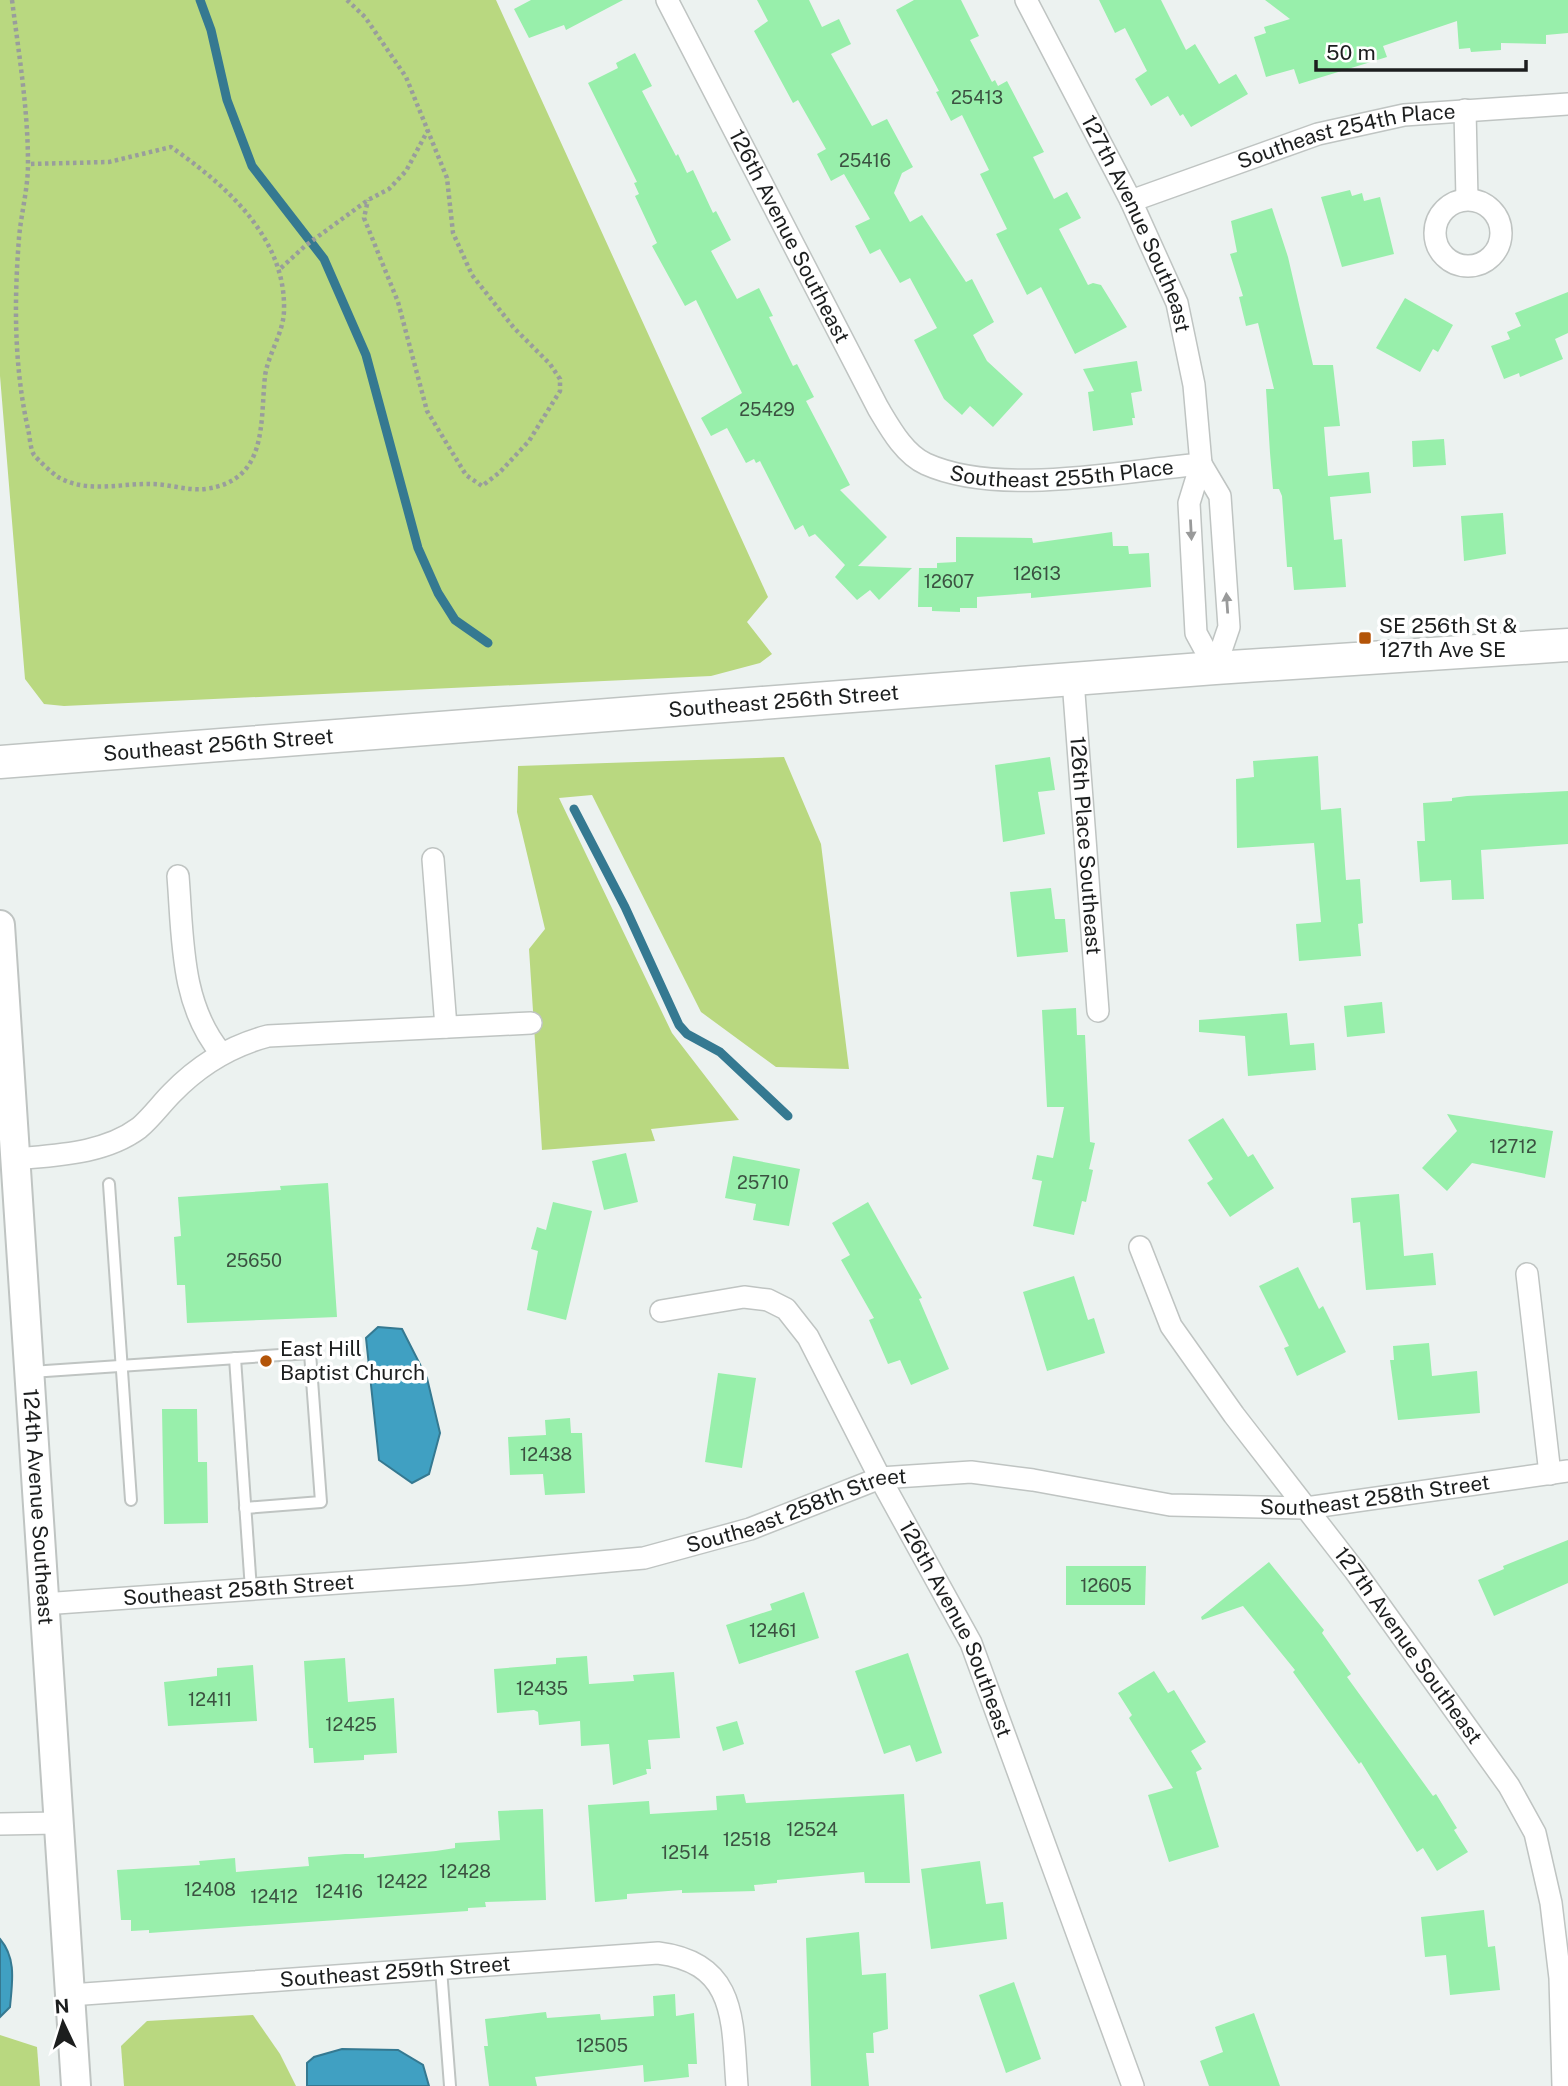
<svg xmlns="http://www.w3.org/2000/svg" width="1568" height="2086" viewBox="0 0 1568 2086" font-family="'Public Sans',sans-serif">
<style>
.green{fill:#b9d880}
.water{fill:#40a0c2;stroke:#357991;stroke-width:2}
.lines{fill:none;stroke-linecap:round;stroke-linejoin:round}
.stream{stroke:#357991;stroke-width:9}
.building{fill:#98efab}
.service-casing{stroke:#bfc4c2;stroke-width:14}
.minor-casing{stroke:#bfc4c2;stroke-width:24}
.tertiary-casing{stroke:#bfc4c2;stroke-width:32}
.secondary-casing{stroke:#bfc4c2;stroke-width:35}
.path{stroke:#999d9c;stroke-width:4.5;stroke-dasharray:3.5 3.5;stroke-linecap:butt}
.service{stroke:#fff;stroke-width:10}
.minor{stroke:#fff;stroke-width:21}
.tertiary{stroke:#fff;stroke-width:28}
.secondary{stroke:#fff;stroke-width:32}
.oneway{fill:#999a9a}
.poi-dot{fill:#b35408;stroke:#fff;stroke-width:2.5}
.labels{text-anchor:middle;stroke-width:7;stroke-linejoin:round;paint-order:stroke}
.number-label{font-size:18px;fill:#3b5241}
.street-label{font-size:21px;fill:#1c1e1e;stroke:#fff}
.poi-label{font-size:21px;fill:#1c1e1e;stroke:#fff;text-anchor:start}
</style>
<rect width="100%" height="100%" fill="#ecf2f0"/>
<g class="green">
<polygon points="0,0 496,0 768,597 747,622 772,654 760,663 711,676 64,706 44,704 25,679 0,376"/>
<polygon points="784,757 821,844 849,1069 776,1067 701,1012 592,795 559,798 672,1033 739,1120 651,1129 655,1141 542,1150 529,949 545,929 517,812 518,766"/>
<polygon points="253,2015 280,2054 296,2086 124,2086 121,2046 147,2021"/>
<polygon points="0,2035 37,2047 40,2086 0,2086"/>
</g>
<g class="water">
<polygon points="378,1327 402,1329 427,1378 440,1433 429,1474 412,1483 379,1460 366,1338"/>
<path d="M0,1939C17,1959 12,1983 10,2007L0,2017Z"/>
<polygon points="342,2049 398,2050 423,2065 429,2086 307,2086 307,2063 314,2057"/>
</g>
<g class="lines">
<g class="stream">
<polyline points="200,0 211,30 227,100 252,166 324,259 366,355 418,548 438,593 455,620 488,643"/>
<polyline points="574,809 625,907 679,1025 687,1034 720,1052 788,1116"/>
</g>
</g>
<g class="building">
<polygon points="531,0 623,0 566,30 564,25 529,38 514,9"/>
<polygon points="757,0 809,0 822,27 839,19 851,44 831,54 872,126 887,119 913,167 902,173 894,193 910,222 922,215 966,282 972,279 994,322 973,335 987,361 1023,394 993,427 970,406 962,415 944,399 914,340 937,328 910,278 900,283 880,249 870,254 855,226 870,219 844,174 831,181 817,154 826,149 798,100 793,103 754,31 768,21"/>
<polygon points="914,0 961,0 979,36 970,40 992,82 995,80 998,86 1007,81 1044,152 1033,157 1054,199 1067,192 1081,218 1059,229 1088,285 1093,283 1101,285 1127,327 1075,354 1041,287 1027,295 996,234 1007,229 980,174 989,170 962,115 951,121 936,92 939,91 896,10"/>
<polygon points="1099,0 1161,0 1186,50 1195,44 1219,84 1236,74 1248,94 1191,127 1183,114 1180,116 1168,96 1151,106 1135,79 1147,71 1125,28 1115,33"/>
<polygon points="1265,0 1568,0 1568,33 1546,35 1546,44 1501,43 1501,50 1471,52 1470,48 1459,49 1457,21 1383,46 1387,57 1299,84 1294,69 1266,77 1254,37 1266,33 1264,27 1290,19"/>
<polygon points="635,53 652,86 642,91 676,156 678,154 687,173 693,170 713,213 716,211 731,240 711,251 737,299 759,288 773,316 769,317 793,366 797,364 814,397 806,401 850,485 840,490 887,537 858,566 912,568 879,600 870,590 857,600 835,577 845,565 815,534 809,537 803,525 795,530 760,461 756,463 754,459 746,463 727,428 711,436 701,418 742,393 696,300 685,306 652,246 657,243 635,196 639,194 634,183 637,182 588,83 618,68 616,63"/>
<polygon points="1350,190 1352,196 1362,193 1364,201 1380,197 1394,254 1342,267 1321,197"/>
<polygon points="1272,208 1288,257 1313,365 1333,365 1340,426 1324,427 1328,476 1369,472 1371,493 1330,497 1334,540 1342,539 1346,587 1294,590 1292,567 1287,567 1282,496 1279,489 1273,489 1270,453 1266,389 1274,389 1258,323 1246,326 1239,297 1243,296 1230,254 1237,252 1231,221"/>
<polygon points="1568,292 1568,333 1555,339 1563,359 1520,377 1519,373 1504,379 1491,346 1510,339 1507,332 1521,326 1515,313"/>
<polygon points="1405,298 1453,325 1438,352 1433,349 1420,372 1376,348"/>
<polygon points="1137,361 1142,391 1131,393 1135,418 1132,418 1133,425 1093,431 1088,392 1094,391 1083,369"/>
<polygon points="1444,439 1446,465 1413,467 1412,441"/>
<polygon points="1503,513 1506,554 1464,561 1461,516"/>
<polygon points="1112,532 1113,546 1128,546 1129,554 1149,553 1151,587 1031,598 1031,593 977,597 977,608 960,608 960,612 932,611 932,607 918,607 919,568 937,568 937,563 956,562 956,537 1032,538 1033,543"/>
<polygon points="1318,756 1321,810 1341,808 1346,880 1360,879 1363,923 1358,924 1361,956 1299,961 1296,924 1321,922 1314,843 1237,848 1236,779 1254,777 1253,761"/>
<polygon points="1050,757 1055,790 1038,792 1045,834 1003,842 995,765"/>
<polygon points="1568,791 1568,844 1481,850 1484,899 1452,900 1451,880 1420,882 1417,841 1425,841 1423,803 1452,801 1452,798 1467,796"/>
<polygon points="1051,888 1055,919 1065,919 1068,952 1017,957 1010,892"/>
<polygon points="1382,1002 1385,1033 1347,1037 1344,1006"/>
<polygon points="1076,1008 1077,1035 1085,1035 1090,1142 1095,1143 1089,1169 1093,1170 1086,1202 1082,1201 1074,1235 1033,1226 1042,1181 1032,1179 1037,1155 1053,1158 1064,1107 1047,1107 1042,1010"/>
<polygon points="1287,1013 1290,1045 1314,1043 1316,1070 1248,1076 1245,1036 1199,1032 1199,1020"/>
<polygon points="1447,1114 1553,1131 1545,1178 1472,1163 1447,1191 1422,1168 1457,1131"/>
<polygon points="1223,1118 1248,1157 1253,1154 1274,1188 1230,1217 1207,1183 1213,1179 1188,1140"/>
<polygon points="626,1153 638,1202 604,1210 592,1161"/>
<polygon points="733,1156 800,1169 789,1226 753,1220 756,1204 725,1198"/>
<polygon points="328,1183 337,1317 187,1323 185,1285 177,1285 174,1237 181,1236 178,1197 281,1190 280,1186"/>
<polygon points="1399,1194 1404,1256 1433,1253 1436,1285 1366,1290 1360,1222 1353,1223 1351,1198"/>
<polygon points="553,1202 592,1211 566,1320 527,1310 538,1251 531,1249 537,1227 546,1230"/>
<polygon points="868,1202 922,1298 919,1299 949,1369 911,1385 900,1360 888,1364 869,1320 874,1318 841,1260 850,1255 832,1223"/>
<polygon points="1298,1267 1319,1309 1323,1306 1346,1352 1297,1376 1284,1348 1289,1346 1259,1286"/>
<polygon points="1074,1276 1088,1320 1094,1318 1105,1353 1047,1371 1023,1292"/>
<polygon points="1429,1343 1432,1376 1477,1371 1480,1413 1398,1420 1390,1360 1394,1360 1393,1346"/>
<polygon points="718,1373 756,1378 742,1468 705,1462"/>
<polygon points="162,1409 197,1409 198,1462 207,1462 208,1523 164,1524"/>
<polygon points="570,1418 571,1433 582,1433 585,1493 545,1495 543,1474 510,1475 508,1437 546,1435 545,1420"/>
<polygon points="1568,1540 1568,1583 1494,1616 1478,1580 1504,1569 1503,1566"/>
<polygon points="1269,1562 1324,1630 1322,1633 1351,1674 1347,1677 1433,1796 1436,1794 1457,1828 1454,1830 1468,1852 1437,1871 1423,1848 1417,1852 1361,1762 1359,1764 1293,1672 1295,1670 1243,1606 1202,1620 1201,1617"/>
<polygon points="1066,1566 1146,1566 1145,1605 1066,1605"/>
<polygon points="804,1592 819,1638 739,1664 726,1625 772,1610 770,1604"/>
<polygon points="908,1653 942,1753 916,1762 910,1745 884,1754 855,1671"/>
<polygon points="587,1656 589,1684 634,1681 633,1675 674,1672 680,1738 648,1740 651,1769 646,1769 647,1774 613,1785 609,1744 581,1746 580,1721 539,1725 538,1712 534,1710 497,1713 494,1669 556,1664 556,1658"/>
<polygon points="345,1658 348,1702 394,1698 397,1753 364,1755 364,1760 314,1763 313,1748 309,1748 304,1661"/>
<polygon points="253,1665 257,1721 168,1726 164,1682 217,1676 217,1668"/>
<polygon points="1154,1671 1168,1693 1174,1690 1206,1742 1191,1751 1202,1769 1196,1772 1219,1847 1169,1862 1148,1795 1173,1788 1129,1718 1132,1715 1118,1693"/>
<polygon points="737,1721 744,1744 723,1751 716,1727"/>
<polygon points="744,1794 746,1803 904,1794 910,1883 865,1883 864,1872 777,1880 777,1883 754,1885 755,1891 682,1893 682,1890 627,1894 627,1899 595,1902 588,1805 649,1801 650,1814 717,1810 716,1796"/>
<polygon points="543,1809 546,1900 485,1902 486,1907 468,1908 468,1911 149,1933 149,1930 131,1931 131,1920 121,1920 117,1870 200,1865 199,1861 235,1858 236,1872 309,1866 308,1857 345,1854 364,1854 364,1858 436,1851 455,1848 455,1843 500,1840 498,1811"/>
<polygon points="980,1861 986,1904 1003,1902 1007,1939 931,1949 921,1869"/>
<polygon points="1484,1910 1488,1947 1495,1946 1500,1990 1450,1995 1446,1955 1425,1957 1421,1917"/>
<polygon points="859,1932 862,1975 886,1973 888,2029 873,2033 874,2053 866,2053 869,2086 811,2086 806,1938"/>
<polygon points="1014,1982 1041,2059 1006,2073 979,1995"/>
<polygon points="675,1994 676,2016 694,2013 697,2064 688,2064 689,2077 644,2082 643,2065 535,2077 537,2086 489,2086 484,2046 488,2046 485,2019 546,2012 547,2018 600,2014 601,2020 654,2016 653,1996"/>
<polygon points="1254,2013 1280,2086 1209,2086 1200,2061 1223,2052 1215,2027"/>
</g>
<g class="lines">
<defs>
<g id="service">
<polyline points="109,1184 131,1500"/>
<polyline points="235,1358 251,1590"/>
<polyline points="31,1372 310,1353 321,1502 245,1508"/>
<polyline points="441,1969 450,2086"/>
</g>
<g id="minor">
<path id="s1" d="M667,0L878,408C890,428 904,454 926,464C999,497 1123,471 1201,464"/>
<path id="s2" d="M1026,0L1131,201L1177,303L1194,385L1201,464L1189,503L1196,633L1215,668"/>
<polyline points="1465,110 1467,199"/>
<circle cx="1468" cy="233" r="33"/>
<path id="s3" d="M1131,201L1318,134L1404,115L1568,104"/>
<polyline points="1201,464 1220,496 1229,627 1215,668"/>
<path id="s4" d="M1073,680L1098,1011"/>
<polyline points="433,859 446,1027"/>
<path d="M178,876C183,937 180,1004 221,1053"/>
<path d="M15,1159C56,1155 104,1154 139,1128C151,1118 161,1104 172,1093C200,1064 230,1046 268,1036L531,1023"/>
<path id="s5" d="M1140,1247L1171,1326L1234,1415L1355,1571L1509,1786L1535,1833L1551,1903L1560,1978L1563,2086"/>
<polyline points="1527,1274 1550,1474"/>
<path id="s6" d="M661,1311L744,1297L768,1300L786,1309L808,1337L880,1478L971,1643L1133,2086"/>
<path id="s7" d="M43,1604L466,1574L644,1558L750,1529L880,1478L971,1472L1033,1480L1170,1505L1306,1508L1568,1471"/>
<polyline points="0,1824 58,1823"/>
<path id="s8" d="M70,1995L658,1953C738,1963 732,2022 737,2086"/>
</g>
<g id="tertiary">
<path id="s9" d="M0,925L76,2086"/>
</g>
<g id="secondary">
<path id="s10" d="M0,762L1215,668L1568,645"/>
</g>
</defs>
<use href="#service" class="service-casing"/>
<use href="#minor" class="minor-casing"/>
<use href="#tertiary" class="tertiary-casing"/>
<use href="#secondary" class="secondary-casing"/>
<g class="path">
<path d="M12,0C19,55 28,109 28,164C28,189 21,214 19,238C14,302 14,366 28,429C30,437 30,448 34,455C39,461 51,472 58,477C87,494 121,483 152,484C169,484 188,491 205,489C268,481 260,424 265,376C268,354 284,332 284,310C286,238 226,185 171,147L109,162L28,164"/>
<polyline points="347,0 365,17 406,77 447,178 453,233 472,275 514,328 550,364 560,379 560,391 529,441 500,472 482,486 466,475 427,411 398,302 364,218 368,200"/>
<polyline points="281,268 305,246 368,200 389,189 406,171 428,130"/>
</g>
<use href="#service" class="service"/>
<use href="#minor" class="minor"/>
<use href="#tertiary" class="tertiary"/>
<use href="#secondary" class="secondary"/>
</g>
<defs><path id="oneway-solid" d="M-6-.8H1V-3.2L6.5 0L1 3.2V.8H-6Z" transform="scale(1.75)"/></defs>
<g class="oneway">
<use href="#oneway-solid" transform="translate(1191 530) rotate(87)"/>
<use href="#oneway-solid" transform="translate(1227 603) rotate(-94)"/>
</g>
<g class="poi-dot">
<rect x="1358" y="631" width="14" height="14" rx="3.5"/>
<circle cx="266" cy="1361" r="7"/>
</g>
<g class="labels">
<g class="number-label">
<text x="977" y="104">25413</text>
<text x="865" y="167">25416</text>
<text x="767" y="416">25429</text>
<text x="1037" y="580">12613</text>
<text x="949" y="588">12607</text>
<text x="1513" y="1153">12712</text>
<text x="763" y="1189">25710</text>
<text x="254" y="1267">25650</text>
<text x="546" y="1461">12438</text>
<text x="1106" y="1592">12605</text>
<text x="773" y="1637">12461</text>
<text x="542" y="1695">12435</text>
<text x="210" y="1706">12411</text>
<text x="351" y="1731">12425</text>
<text x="812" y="1836">12524</text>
<text x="747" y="1846">12518</text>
<text x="685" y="1859">12514</text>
<text x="465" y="1878">12428</text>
<text x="402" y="1888">12422</text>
<text x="210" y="1896">12408</text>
<text x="339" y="1898">12416</text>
<text x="274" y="1903">12412</text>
<text x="602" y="2052">12505</text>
</g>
<g class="street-label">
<text dy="7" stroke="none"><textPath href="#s3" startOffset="226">Southeast 254th Place</textPath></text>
<text dy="7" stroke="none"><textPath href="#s2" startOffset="250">127th Avenue Southeast</textPath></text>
<text dy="7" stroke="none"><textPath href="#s1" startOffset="266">126th Avenue Southeast</textPath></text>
<text dy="7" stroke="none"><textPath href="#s1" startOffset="672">Southeast 255th Place</textPath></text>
<text dy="7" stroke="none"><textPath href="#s10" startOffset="786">Southeast 256th Street</textPath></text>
<text dy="7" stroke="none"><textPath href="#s10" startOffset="219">Southeast 256th Street</textPath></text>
<text dy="7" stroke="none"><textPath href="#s4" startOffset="166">126th Place Southeast</textPath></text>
<text dy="7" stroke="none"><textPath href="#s7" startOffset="1351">Southeast 258th Street</textPath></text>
<text dy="7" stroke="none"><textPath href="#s9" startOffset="583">124th Avenue Southeast</textPath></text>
<text dy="7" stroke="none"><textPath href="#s7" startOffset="763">Southeast 258th Street</textPath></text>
<text dy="7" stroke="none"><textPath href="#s7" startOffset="196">Southeast 258th Street</textPath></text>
<text dy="7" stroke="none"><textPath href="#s6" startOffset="492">126th Avenue Southeast</textPath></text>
<text dy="7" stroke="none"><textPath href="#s5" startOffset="483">127th Avenue Southeast</textPath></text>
<text dy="7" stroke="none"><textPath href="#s8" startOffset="326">Southeast 259th Street</textPath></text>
</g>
<g class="poi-label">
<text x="1379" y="633">SE 256th St &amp;<tspan x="1379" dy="24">127th Ave SE</tspan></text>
<text x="280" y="1356">East Hill<tspan x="280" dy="24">Baptist Church</tspan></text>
</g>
</g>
<g transform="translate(63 2023) rotate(356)" stroke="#ffffff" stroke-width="5" paint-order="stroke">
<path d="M0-5L12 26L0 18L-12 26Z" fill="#1c1e1e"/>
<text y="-10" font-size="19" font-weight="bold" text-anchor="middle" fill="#1c1e1e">N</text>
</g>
<path d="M1316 60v10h210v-10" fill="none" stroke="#1c1e1e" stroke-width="3.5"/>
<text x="1326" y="60" font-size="21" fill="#1c1e1e" stroke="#ffffff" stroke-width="5" paint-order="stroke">50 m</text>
</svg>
